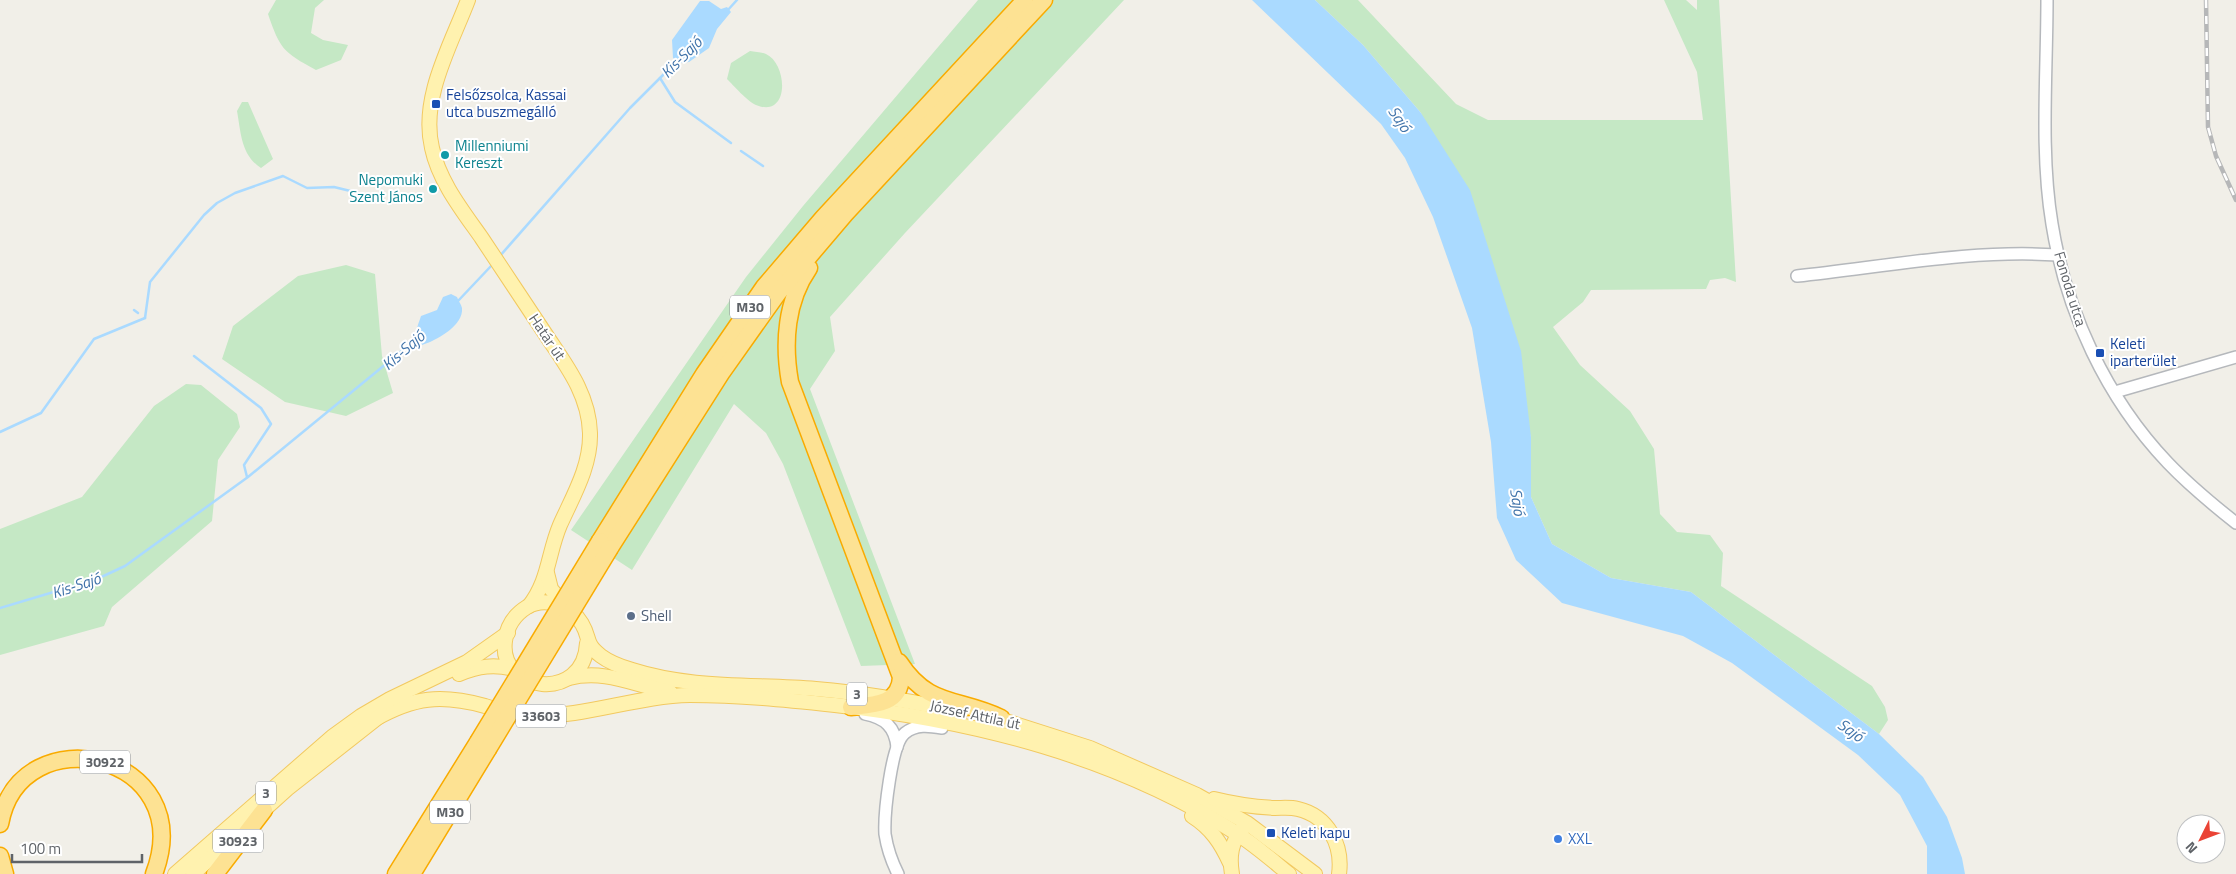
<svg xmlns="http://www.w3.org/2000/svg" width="2236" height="874" viewBox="0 0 2236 874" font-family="'Titillium Web',sans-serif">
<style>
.green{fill:#c5e8c5}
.water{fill:#aadaff}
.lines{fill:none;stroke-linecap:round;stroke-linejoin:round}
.stream{stroke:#aadaff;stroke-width:2.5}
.minor-casing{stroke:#b5b8bc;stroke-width:14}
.major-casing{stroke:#f2c960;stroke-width:16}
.highway-casing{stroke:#f9ab00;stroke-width:19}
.minor{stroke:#fff;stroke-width:11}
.major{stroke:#fff2af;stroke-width:14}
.highway{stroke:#fde293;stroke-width:16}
.rail-casing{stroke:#b6b7b8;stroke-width:4.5}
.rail{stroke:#fff;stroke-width:2.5;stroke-dasharray:8;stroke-linecap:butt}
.highway-bridge-casing{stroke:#f9ab00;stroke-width:19;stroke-linecap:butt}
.highway-bridge{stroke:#fde293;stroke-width:16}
.transit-dot{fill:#1a4fb4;stroke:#fff;stroke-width:2}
.culture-dot{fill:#0f9aa8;stroke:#fff;stroke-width:2}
.service-dot{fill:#5c6f8a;stroke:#fff;stroke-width:2}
.shop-dot{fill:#3f7fe0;stroke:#fff;stroke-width:2}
.labels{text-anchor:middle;stroke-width:4;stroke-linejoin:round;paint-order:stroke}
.shield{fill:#fff;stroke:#8f9295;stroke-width:1}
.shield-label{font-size:14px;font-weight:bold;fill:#5f6368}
.transit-label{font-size:15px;fill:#164399;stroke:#fff;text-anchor:start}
.culture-label{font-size:15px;fill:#0d838f;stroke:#fff;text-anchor:start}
.street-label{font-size:15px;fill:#5f6368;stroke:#fff}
.service-label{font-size:15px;fill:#4e5e75;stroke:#fff;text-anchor:start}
.shop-label{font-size:15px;fill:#366cbe;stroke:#fff;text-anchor:start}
.water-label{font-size:16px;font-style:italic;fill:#4174aa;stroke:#fff}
</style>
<rect width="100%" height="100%" fill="#f1efe8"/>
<g class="green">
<path d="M276,0H324L315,8L311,33L323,40L348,45L341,60L316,70C283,52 280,49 268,14Z"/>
<polygon points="978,0 1124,0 905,233 830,317 835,351 810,389 915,664 861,666 783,464 766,433 734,404 632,570 571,530 746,277 803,206"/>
<polygon points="1315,0 1358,0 1456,104 1488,120 1703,120 1697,72 1664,0 1686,0 1697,10 1697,0 1719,0 1736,282 1725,278 1710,280 1706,289 1591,290 1583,302 1553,327 1580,365 1630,411 1654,449 1660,514 1677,532 1710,535 1723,553 1721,586 1872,686 1885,707 1888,720 1879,734 1691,592 1611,578 1552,544 1531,497 1531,437 1421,113 1363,45"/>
<path d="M750,51C755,52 761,52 766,54C788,64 790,119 756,105C748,102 733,85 727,79L731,63Z"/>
<path d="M242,102H248L273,159L261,168C241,155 241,133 237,111Z"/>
<polygon points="346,265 375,274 382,356 393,393 346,416 285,402 222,359 233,326 298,276"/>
<polygon points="186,384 201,385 237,414 240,427 218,460 212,521 112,607 104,626 0,655 0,529 82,497 154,406"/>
</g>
<g class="water">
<polygon points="1252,0 1315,0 1363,45 1421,113 1470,190 1521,351 1531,437 1531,497 1552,544 1611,578 1691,592 1879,734 1923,777 1947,817 1962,858 1965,874 1927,874 1927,846 1900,795 1858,755 1732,663 1683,636 1562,603 1516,560 1497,518 1491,442 1472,328 1433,217 1405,158 1381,124"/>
<polygon points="700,1 709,1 721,9 727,7 731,12 717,29 709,48 689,62 680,63 673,58 672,40"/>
<path d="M451,294L457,297C458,300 461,304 462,308C464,326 435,341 422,345C412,335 418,326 421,316L437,310L443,297Z"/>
</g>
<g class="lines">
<g class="stream">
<polyline points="727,11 737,0"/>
<polyline points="660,78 675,102 731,143"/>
<polyline points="741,151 763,166"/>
<polyline points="499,257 630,108 679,59"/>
<polyline points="457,302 492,265"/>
<polyline points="134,310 138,313"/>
<polyline points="145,318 150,282 204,215 217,203 235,193 283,176 307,188 334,187 375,197"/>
<polyline points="194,356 261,408 271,424 244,465 247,477"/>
<polyline points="0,432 41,413 94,339 145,318"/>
<polyline points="0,608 97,579 125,566 248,477 420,336"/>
</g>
<defs>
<g id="minor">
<path d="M2047,0C2047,73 2040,152 2052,224C2066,311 2106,398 2168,463C2189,485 2212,504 2236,523"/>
<path d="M1797,276C1883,267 1971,249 2058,255"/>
<polyline points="2115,392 2236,357"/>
<path d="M865,714C885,718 895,727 897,747"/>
<path d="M898,874C892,862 887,847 885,834C884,815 891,744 905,733C916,724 929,726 942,728"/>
</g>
<g id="major">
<path d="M468,0C451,45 420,98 432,148C439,181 462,210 481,237C504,272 527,306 550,341C569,369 589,397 590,433C591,466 573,496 560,525C548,553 549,581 529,606"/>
<polyline points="547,573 551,589 567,608"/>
<path d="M587,643C584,704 498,692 505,641C507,626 514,615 527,607C546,596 572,606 582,624C591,639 584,643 601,656C609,662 622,667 632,670C691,689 754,684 816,689C865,693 913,702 962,711"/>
<path d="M459,674C479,666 494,664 514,669"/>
<path d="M569,678C605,669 634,685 670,692"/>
<polyline points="990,716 1090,748 1197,795 1247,823 1315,874"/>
<path d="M375,719C414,697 441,694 485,706C500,711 516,716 532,716C586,717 637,696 690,695C739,695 787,700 835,705C975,721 1115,756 1236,833C1255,845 1272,860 1289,874"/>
<path d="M1214,799C1234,804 1254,807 1275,808C1283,808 1290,807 1298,809C1328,816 1343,845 1339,874"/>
<path d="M1192,816C1211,828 1221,843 1230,863"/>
<polyline points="175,874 332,737 361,716 390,699 467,662 508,633"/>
<polyline points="193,874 287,789 381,715"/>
<path d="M1232,874C1229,856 1231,842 1243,828"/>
</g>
<g id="highway">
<path d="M809,268C786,301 783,343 790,382L901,677C900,705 873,705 851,707"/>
<polyline points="600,541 704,374 764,287 823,218 1025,0"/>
<polyline points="610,548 722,372 778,293 845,214 1044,0"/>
<path d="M899,662C929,708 957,697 1001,718"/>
<path d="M0,824C20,713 200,753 154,874"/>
<polyline points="0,856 5,874"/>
<polyline points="215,874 264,810"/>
<polyline points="396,874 478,742"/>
<polyline points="412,874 488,749"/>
</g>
</defs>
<use href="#minor" class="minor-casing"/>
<use href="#major" class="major-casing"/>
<use href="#highway" class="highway-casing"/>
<use href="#minor" class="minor"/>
<use href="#major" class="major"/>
<use href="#highway" class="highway"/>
<defs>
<polyline id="rail" points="2206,0 2208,127 2216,156 2236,200"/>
</defs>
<use href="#rail" class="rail-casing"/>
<use href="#rail" class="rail"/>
<defs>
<g id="highway-bridge">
<polyline points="478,742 600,541"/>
<polyline points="488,749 610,548"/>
</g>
</defs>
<use href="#highway-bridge" class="highway-bridge-casing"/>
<use href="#highway-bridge" class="highway-bridge"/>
</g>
<g class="transit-dot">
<rect x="431" y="99" width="10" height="10" rx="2.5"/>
<rect x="2095" y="348" width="10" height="10" rx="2.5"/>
<rect x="1266" y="828" width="10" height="10" rx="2.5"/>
</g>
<g class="culture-dot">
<circle cx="445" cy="155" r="5"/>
<circle cx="433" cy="189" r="5"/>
</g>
<circle class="service-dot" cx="631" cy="616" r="5"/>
<circle class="shop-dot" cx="1558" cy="839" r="5"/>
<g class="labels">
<g class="shield">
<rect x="730" y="295.5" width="40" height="23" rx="4"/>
<rect x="847" y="682.5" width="20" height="23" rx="4"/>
<rect x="516" y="704.5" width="50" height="23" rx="4"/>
<rect x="80" y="750.5" width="50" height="23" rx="4"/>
<rect x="256" y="781.5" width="20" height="23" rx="4"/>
<rect x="430" y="800.5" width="40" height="23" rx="4"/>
<rect x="213" y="829.5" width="50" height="23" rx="4"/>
</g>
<g class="shield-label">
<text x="750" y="312">M30</text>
<text x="857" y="699">3</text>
<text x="541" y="721">33603</text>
<text x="105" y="767">30922</text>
<text x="266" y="798">3</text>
<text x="450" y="817">M30</text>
<text x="238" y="846">30923</text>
</g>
<g class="transit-label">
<text x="446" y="100">Felsőzsolca, Kassai<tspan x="446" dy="17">utca buszmegálló</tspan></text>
<text x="2110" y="349">Keleti<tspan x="2110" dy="17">iparterület</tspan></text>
<text x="1281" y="838">Keleti kapu</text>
</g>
<g class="culture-label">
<text x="455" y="151">Millenniumi<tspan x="455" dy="17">Kereszt</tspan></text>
<text x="423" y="185" text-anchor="end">Nepomuki<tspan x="423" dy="17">Szent János</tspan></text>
</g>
<g class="street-label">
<text transform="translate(2070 289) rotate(73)" y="5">Fonoda utca</text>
<text transform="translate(547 337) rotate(56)" y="5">Határ út</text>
<text transform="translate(975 715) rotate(12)" y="5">József Attila út</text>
</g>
<g class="service-label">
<text x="641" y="621">Shell</text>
</g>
<g class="shop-label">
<text x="1568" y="844">XXL</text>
</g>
<g class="water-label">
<text transform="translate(681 57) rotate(-45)" y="6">Kis-Sajó</text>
<text transform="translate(1400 119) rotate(56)" y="6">Sajó</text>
<text transform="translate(403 350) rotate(-41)" y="6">Kis-Sajó</text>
<text transform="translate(1518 502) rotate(81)" y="6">Sajó</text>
<text transform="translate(76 585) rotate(-18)" y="6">Kis-Sajó</text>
<text transform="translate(1851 730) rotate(34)" y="6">Sajó</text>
</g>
</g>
<g transform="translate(2201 839) rotate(228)"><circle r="24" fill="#ffffff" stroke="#bfc1c3"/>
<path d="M0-4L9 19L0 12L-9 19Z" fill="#ea4335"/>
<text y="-8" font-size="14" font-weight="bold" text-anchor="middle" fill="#5f6368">N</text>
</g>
<path d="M12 854v8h130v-8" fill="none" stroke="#5f6368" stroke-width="2.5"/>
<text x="20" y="854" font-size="15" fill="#5f6368" stroke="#ffffff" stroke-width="4" paint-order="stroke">100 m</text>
</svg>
